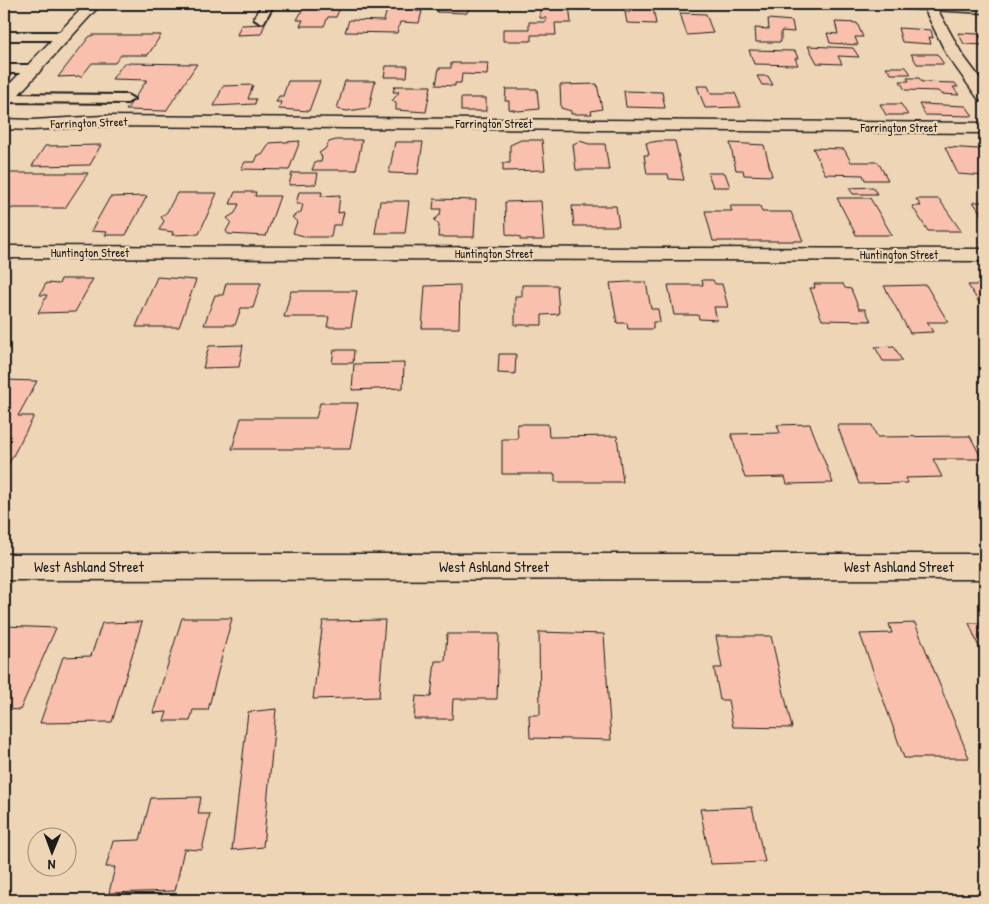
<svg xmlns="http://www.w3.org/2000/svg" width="989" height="904" viewBox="0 0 989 904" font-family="'Patrick Hand',sans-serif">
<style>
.building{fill:#f8c0ad;stroke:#1c1c1c}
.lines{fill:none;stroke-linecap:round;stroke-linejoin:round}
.service-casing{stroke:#1c1c1c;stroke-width:4}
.minor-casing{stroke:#1c1c1c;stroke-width:3}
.tertiary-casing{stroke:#1c1c1c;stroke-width:3}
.secondary-casing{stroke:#1c1c1c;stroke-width:3}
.service{fill:#eed5b6;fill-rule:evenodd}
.minor{fill:#eed5b6;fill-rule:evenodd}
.tertiary{fill:#eed5b6;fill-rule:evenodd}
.secondary{fill:#eed5b6;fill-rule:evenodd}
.labels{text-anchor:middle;stroke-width:4.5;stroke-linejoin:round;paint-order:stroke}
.far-street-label{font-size:12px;fill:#1c1c1c;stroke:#eed5b6}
.street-label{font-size:15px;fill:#1c1c1c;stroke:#eed5b6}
</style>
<rect width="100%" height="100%" fill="#eed5b6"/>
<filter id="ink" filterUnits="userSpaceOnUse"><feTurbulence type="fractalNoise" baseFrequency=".02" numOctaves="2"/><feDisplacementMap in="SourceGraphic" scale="10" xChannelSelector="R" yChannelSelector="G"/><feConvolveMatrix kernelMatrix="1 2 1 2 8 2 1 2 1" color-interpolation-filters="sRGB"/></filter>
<g filter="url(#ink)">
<g class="building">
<polygon points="149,4 209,4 207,6"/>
<polygon points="310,4 332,4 341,6 336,17 328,17 324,26 300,26 303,20 297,20 303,9 301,7"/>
<polygon points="393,4 417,4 416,11 422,11 419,23 400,22 397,33 345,32 349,20 384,21 387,9 392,9"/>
<polygon points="440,4 471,4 467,13 437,12"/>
<polygon points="540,4 569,4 571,23 555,23 556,35 531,35 531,41 503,41 503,29 529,29 529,22 546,22 546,18 540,18"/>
<polygon points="629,8 653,8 656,24 627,23 625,12 630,12"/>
<polygon points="680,13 706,14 713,33 687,35"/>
<polygon points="768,19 792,21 794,32 781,31 781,42 756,42 755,28 769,29"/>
<polygon points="835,22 857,23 863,37 855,37 858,45 830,43 827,33 838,34"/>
<polygon points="265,24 261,34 237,35 241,25"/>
<polygon points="898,28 931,30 933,38 929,37 931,44 902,42"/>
<polygon points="958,33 979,34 985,45 964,44"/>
<polygon points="93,35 161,35 148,55 121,55 115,63 92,63 82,76 58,77 89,37"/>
<polygon points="808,46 853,48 859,57 838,56 842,64 817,63"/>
<polygon points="749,50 795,51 798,58 795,58 798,65 754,64"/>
<polygon points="911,54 937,54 944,64 917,64"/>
<polygon points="124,63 197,64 166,111 126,110 147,80 112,79"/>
<polygon points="451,63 488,63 487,75 462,74 461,83 455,83 455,86 436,85 439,68 451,68"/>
<polygon points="386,66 408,66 407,77 384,77"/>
<polygon points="886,67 906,67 911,74 891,74"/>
<polygon points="757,76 768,76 773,85 762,85"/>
<polygon points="907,78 919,78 922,82 955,83 958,87 953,87 959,95 941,94 938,91 905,90 900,81 909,81"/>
<polygon points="288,81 320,81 309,111 279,109 281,102 276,102 279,96 283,96"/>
<polygon points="345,81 375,81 369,108 347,111 337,109"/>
<polygon points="597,84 602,109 591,111 592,114 571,114 571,111 561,108 560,85"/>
<polygon points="253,85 248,99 256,99 255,104 214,106 223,86"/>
<polygon points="395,86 431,86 426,112 396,110 396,103 392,101 399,92 393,92"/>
<polygon points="697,86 708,86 711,93 735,93 741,107 705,108"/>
<polygon points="506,89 537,89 539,109 518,111 509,109 509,101 505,101"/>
<polygon points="624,91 662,92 665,108 626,107"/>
<rect x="461" y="98" width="25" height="13"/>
<polygon points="880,104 901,104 908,115 886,115"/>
<polygon points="919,104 966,106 973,116 925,115"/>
<polygon points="336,140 362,140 356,170 312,170 315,162 321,162 322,157 319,153 325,149 329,142"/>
<polygon points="521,140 542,140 545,170 503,171 503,163 510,163 510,145"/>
<polygon points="300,141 289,170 241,169 245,162 255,162 258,155 262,155 270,143"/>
<polygon points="580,141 589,144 605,144 609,170 576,170 573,144"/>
<polygon points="659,141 675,141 684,180 669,179 668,174 647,174 644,155 649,155 646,143"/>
<polygon points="395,142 423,142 418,174 389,173"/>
<polygon points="730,143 764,145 772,176 744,175 743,170 736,170"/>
<polygon points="101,145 90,165 32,166 45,146"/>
<polygon points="945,147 979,149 985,160 985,176 958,174"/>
<polygon points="813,148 844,149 851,162 878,162 888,180 865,180 863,175 825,174"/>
<polygon points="5,173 88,173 65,208 12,208 4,218"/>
<polygon points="292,173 318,173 316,184 289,185"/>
<polygon points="708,173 725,173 730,187 713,187"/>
<polygon points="873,187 877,194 853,194 849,188"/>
<polygon points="235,192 256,192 255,196 280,196 266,236 228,234 226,231 231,222 227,218 235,213 239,204 230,204"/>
<polygon points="299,192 322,192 321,196 340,195 338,213 344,212 341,225 333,225 331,237 307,237 293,233 297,222 292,217 301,212 303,204 296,204"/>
<polygon points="177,193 217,193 199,234 172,235 173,232 159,230 164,221 161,217 167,212"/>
<polygon points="147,196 126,235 105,235 107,232 91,231 110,197"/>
<polygon points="837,198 870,198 892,235 856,235"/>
<polygon points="434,199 476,200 474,237 438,237 439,225 434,220 440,215 441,209 433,209"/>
<polygon points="916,199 939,199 961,231 928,231 912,206 921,206"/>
<polygon points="380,201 409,201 405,233 375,233"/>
<polygon points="541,201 544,240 520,240 520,237 506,234 505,202"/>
<polygon points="973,202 985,202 985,219"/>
<polygon points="572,206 616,206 619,226 574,226"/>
<polygon points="730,206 760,206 762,212 791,212 803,241 713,241 705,211 732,211"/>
<polygon points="157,277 196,280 179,327 136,327"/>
<polygon points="61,279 93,279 75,312 38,313 47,295 40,295 46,283 59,284"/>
<polygon points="702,280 713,280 715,284 722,284 728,307 714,307 717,320 699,319 698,315 674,315 668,285 703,285"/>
<polygon points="629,282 646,282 651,309 658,309 660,322 653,322 653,329 628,329 627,323 617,323 610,283"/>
<polygon points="226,283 261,283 253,308 241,308 235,325 204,325 215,295 223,295"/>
<polygon points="814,284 843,284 845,288 851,289 859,309 865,309 871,321 822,320 810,288 815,288"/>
<polygon points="460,285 459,328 422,328 425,286"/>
<polygon points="522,285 557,285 559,314 542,315 542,325 515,325 515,296 522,296"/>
<polygon points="926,285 948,322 927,322 933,332 910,333 884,286"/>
<polygon points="968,285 985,285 985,312"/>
<polygon points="291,291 357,291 351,327 327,327 329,317 284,317"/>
<polygon points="243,345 239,367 203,368 209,346"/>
<polygon points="894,346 902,361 883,361 875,347"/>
<polygon points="334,350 354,350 353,363 332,363"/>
<polygon points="499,354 516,354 515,374 498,373"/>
<polygon points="404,363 403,388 352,390 354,364"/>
<polygon points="4,380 37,381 18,416 34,416 4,473"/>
<polygon points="320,403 358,403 350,449 232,449 241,418 316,418"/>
<polygon points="517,424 548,424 549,437 617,436 623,482 555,482 555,474 502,474 502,439 518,439"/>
<polygon points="810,424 833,483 787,484 785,477 745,478 731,434 780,433 777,425"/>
<polygon points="837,425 872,425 877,437 970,436 982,459 933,459 942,477 906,478 908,483 859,484"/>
<polygon points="182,618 232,618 208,710 193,710 190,721 164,721 167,712 153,713"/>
<polygon points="385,620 379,697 313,699 323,621"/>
<polygon points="142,622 112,722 40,723 63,657 91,656 102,623"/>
<polygon points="915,623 969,758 904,758 860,634 892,633 889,624"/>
<polygon points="969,623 985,623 985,662"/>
<polygon points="4,626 56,628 20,710 4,709"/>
<polygon points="539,632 604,634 611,740 530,738 529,715 540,715"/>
<polygon points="447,634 499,634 497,699 453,699 452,719 414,719 416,696 431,697 435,661 445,661"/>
<polygon points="716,636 771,636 792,728 733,727 728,700 720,700 714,668 722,668"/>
<polygon points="276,709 263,847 232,850 248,712"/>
<polygon points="201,797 198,814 210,814 202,850 184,849 175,891 109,893 115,867 106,867 113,841 140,840 151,798"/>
<polygon points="752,807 765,862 711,864 700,809"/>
</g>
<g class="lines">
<defs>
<g id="service">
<polygon points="262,4 274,4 264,22 260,23 254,19"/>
<polygon points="4,32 63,32 69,36 63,40 4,40"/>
<polygon points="4,65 32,65 39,69 32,73 4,73"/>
<polygon points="4,94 127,95 134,99 127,103 6,102 4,102"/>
</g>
<g id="minor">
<polygon points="922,4 935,5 962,54 985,85 985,101 979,100 947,55"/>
<polygon points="103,116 985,123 985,133 103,126 32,130 4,129 4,119 32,120"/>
<polygon points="4,246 985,249 985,261 4,258"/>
<polygon points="4,554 985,554 985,579 4,580"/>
</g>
<polygon id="tertiary" points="888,4 985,5 985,13 895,8"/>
<polygon id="secondary" points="86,4 101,4 10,104 4,105 4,90"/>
</defs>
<use href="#service" class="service-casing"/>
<use href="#minor" class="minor-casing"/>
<use href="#tertiary" class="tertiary-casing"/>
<use href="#secondary" class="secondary-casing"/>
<use href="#service" class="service"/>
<use href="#minor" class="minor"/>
<use href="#tertiary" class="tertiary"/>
<use href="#secondary" class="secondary"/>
</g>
</g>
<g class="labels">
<g class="far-street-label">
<text transform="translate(89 123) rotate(-2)" y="4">Farrington Street</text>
<text x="494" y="128">Farrington Street</text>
<text x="899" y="132">Farrington Street</text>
<text x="90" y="257">Huntington Street</text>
<text x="494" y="258">Huntington Street</text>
<text x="899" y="259">Huntington Street</text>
</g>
<g class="street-label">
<text x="89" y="572">West Ashland Street</text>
<text x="494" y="572">West Ashland Street</text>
<text x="899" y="572">West Ashland Street</text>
</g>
</g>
<rect width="989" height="904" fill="none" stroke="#eed5b6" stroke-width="20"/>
<rect x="10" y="10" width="969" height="884" fill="none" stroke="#1c1c1c" stroke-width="2" filter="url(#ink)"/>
<g transform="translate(52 852) rotate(181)"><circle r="24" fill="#eed5b6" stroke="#9a8b78"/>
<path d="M0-4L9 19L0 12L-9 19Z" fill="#1c1c1c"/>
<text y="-8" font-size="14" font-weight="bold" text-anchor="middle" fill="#1c1c1c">N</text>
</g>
</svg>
